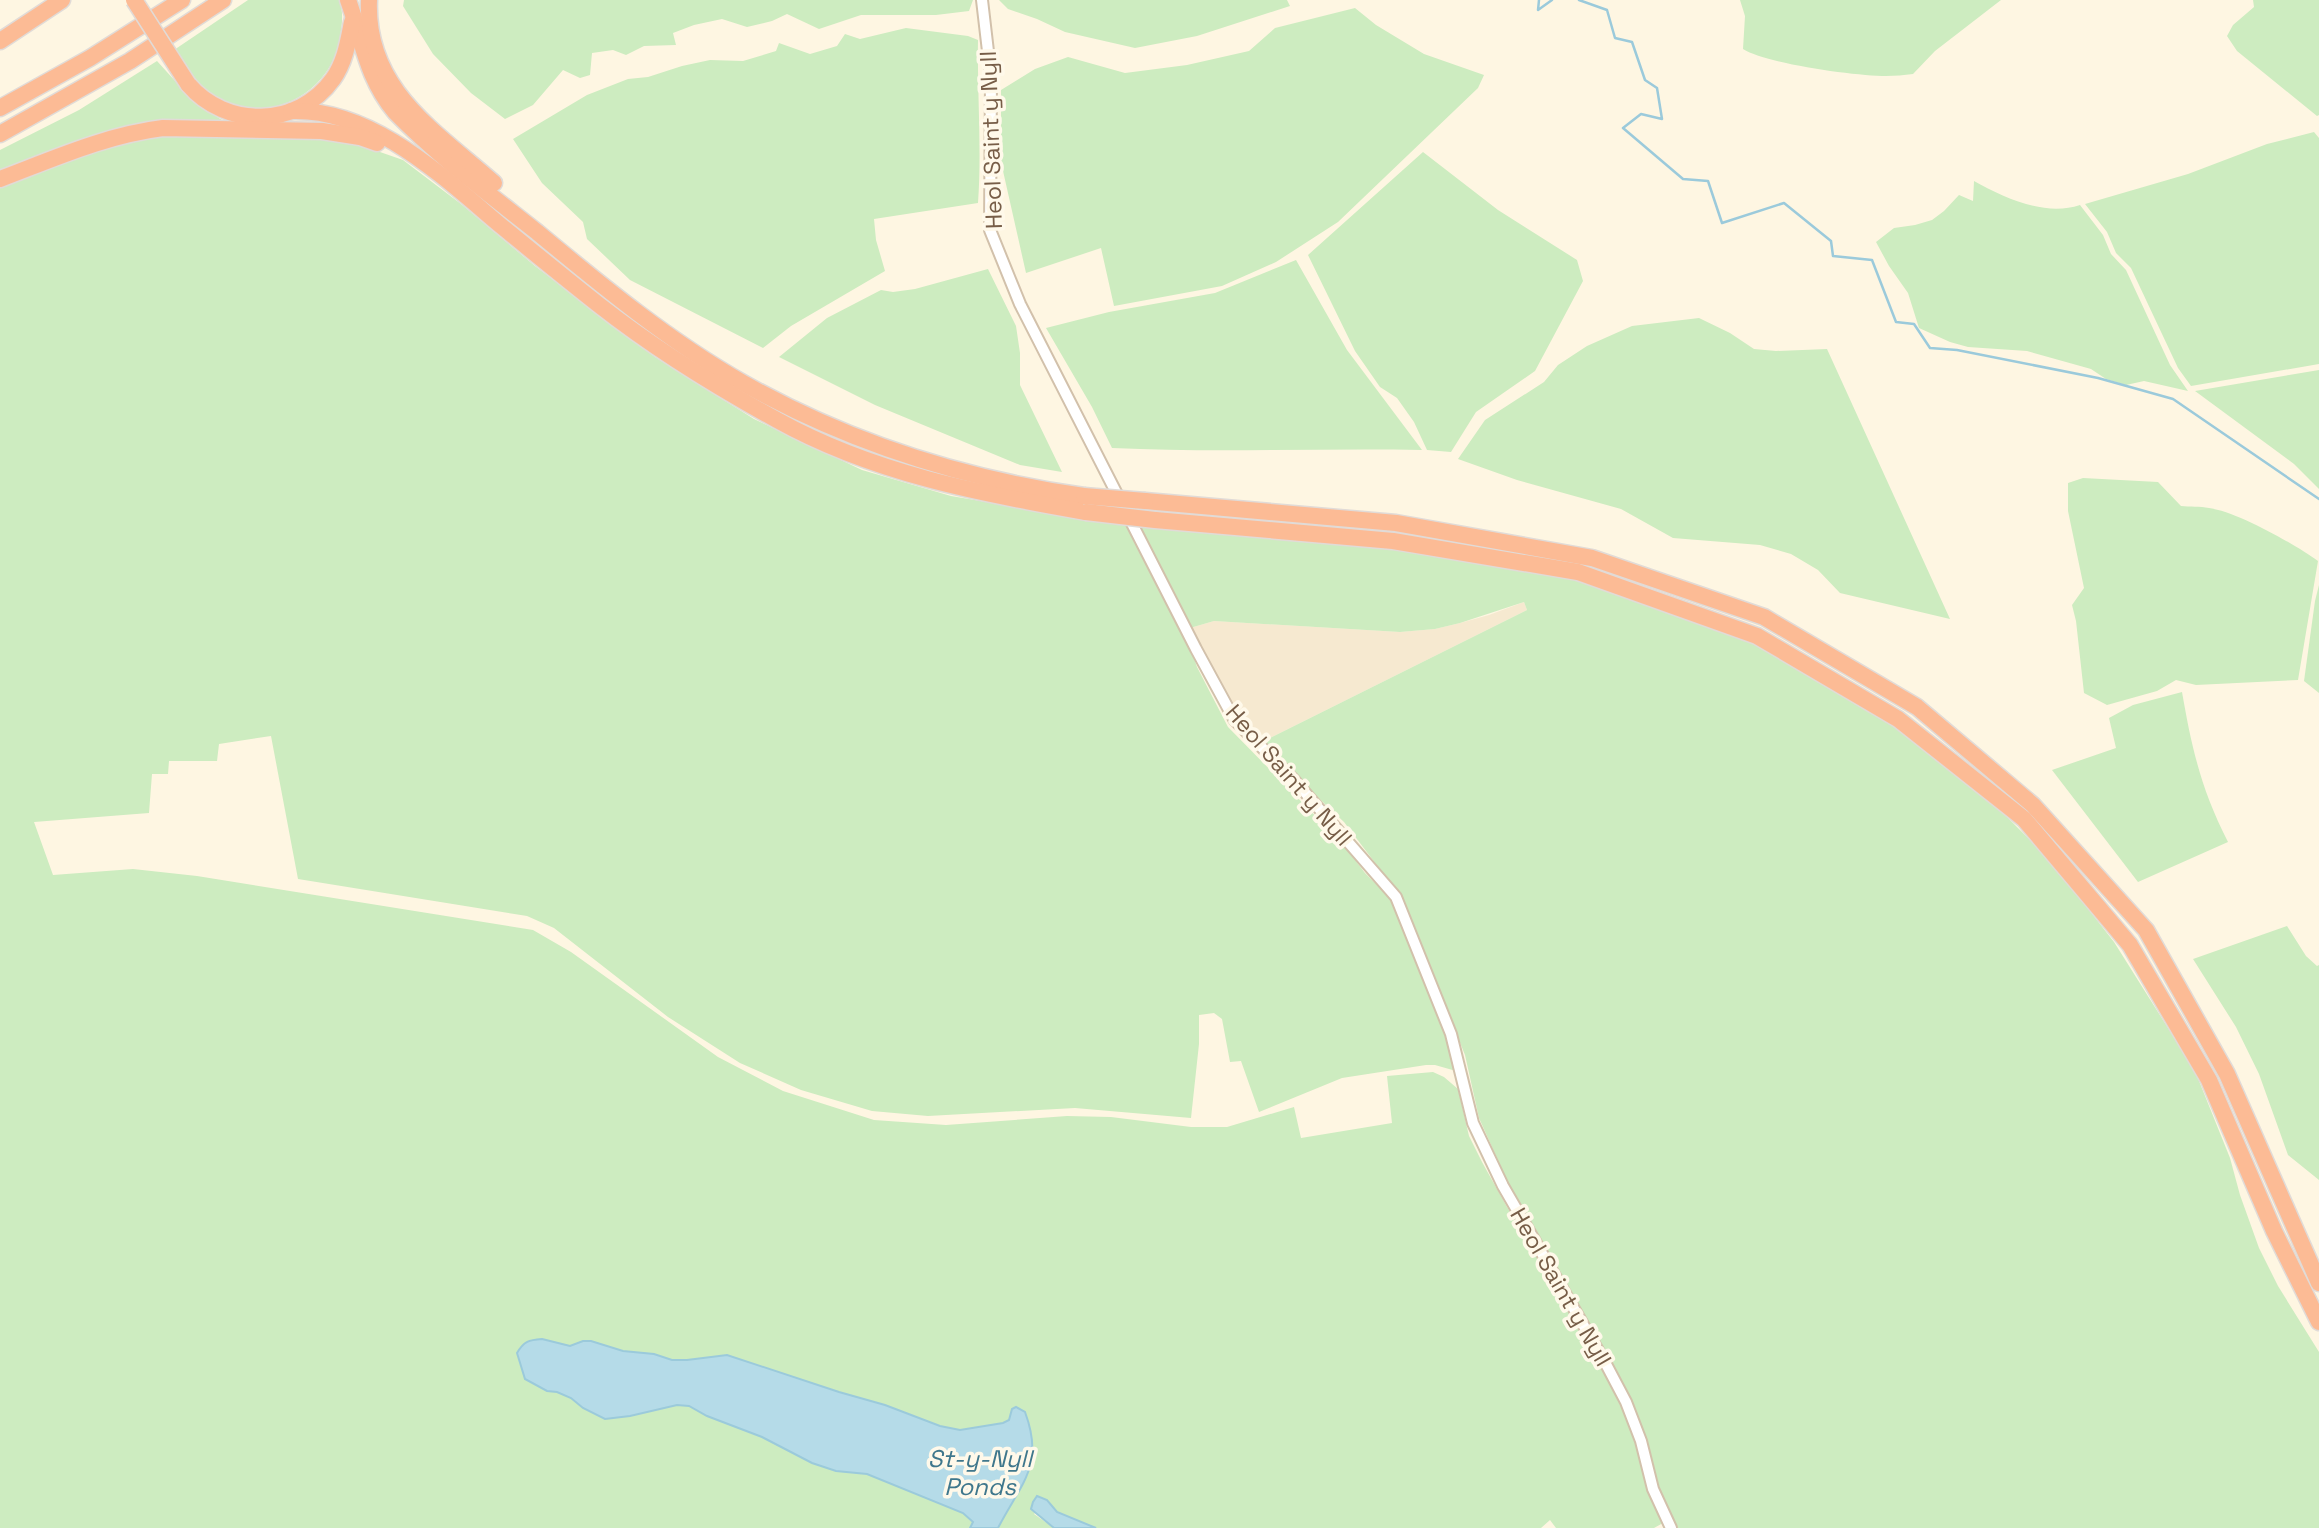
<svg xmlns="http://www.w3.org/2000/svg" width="2319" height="1528" viewBox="0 0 2319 1528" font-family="'Space Grotesk',sans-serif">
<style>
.residential{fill:#f6e9d0}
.green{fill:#cdecc0}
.water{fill:#b5dbe8;stroke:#9bcadb;stroke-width:2}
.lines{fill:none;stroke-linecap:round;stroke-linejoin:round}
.stream{stroke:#9bcadb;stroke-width:2.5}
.minor-casing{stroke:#d2c1ab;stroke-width:14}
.highway-casing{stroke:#e1dbd7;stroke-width:19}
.minor{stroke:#fff;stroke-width:10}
.highway{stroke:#fcbb95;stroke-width:16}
.highway-bridge-casing{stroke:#e1dbd7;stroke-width:19;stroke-linecap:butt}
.highway-bridge{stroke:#fcbb95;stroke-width:16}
.labels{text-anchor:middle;stroke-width:7;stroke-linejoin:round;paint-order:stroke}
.street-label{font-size:23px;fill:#775d47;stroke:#fff9ea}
.water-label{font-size:24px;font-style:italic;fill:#3f778c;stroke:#fff9ea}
</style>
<rect width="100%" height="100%" fill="#fef6e2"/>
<polygon class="residential" points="1524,602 1527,610 1260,743 1235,715 1190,628 1214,621 1400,632 1435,629 1460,623 1489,615"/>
<g class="green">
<path d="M248,0H339C344,13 342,24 340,37C333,86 284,118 236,106C229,104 221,103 215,99C197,88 186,67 174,50Z"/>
<polygon points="404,0 973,0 969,11 936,15 861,15 819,29 787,14 772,21 747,27 722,19 694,25 673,33 676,45 644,46 626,55 613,50 592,53 590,75 580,78 563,70 533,105 505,119 471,93 433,54 403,6"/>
<polygon points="999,0 1287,0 1290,6 1197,36 1135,48 1065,32 1037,19 1008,9"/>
<path d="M1740,0H2001L1935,51L1913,74C1904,75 1895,76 1886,76C1856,76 1767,64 1743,49L1745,16Z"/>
<polygon points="2253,0 2319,0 2319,115 2317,116 2237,51 2227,36 2233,25 2254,7"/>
<polygon points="1355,8 1376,25 1424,54 1484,75 1478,88 1338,222 1276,262 1222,286 1114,306 1101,248 1026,273 1001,162 1001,90 1035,69 1068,57 1125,73 1187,65 1249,51 1275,28"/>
<path d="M906,28L968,36L978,40C977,94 982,149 978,203L874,219L876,240L885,271L791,326L763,348L630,280L587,239L583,222L542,183L513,139L587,95L628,79L648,77L682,66L710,60L743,61L776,51L779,43L810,54L837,46L845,34L860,39Z"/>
<polygon points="157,61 195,103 222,120 161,122 0,175 0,150 79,110"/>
<polygon points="2314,132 2319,138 2319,364 2191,386 2178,368 2131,268 2116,253 2107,232 2085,204 2188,174 2267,144"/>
<path d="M176,136L333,139L357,144L403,160L461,204L535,266L655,357L754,419L862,470L951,496L1131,526L1186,634L1197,667L1228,727L1342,843L1365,873L1391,899L1447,1036L1456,1071L1435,1065H1426L1342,1078L1259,1112L1241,1061L1230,1062L1222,1019L1214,1013L1199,1015V1044L1191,1118L1075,1108L928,1116L872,1111L801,1090L740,1063L668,1017L554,928L527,916L298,879L271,736L219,744L217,761H169L168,774H152L149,813L34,822L53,875L133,869L197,876L533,930L571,952L718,1057L783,1091L874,1120L946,1125L1067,1116L1111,1117L1191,1127H1227L1294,1107L1301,1138L1392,1123L1387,1076L1433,1072L1444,1077L1458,1089L1469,1136L1482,1162L1507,1207L1564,1298L1635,1431L1663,1523L1654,1528H1556L1550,1520L1541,1528H1096L1057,1512L1047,1500L1034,1514L1054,1528H998C1021,1483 1045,1466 1025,1412L1012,1409L1009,1420L1003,1423L960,1430L940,1426L885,1405L839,1392L727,1355L687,1360H672L654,1354L623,1351L591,1341H583L570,1346L542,1339L547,1391L557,1392L572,1398L583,1408L605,1418L630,1416L677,1405L689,1406L707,1416L762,1437L812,1463L836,1471L867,1474L963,1513L973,1523L970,1528H0V186C57,166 115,139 176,136Z"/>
<polygon points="1423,152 1498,210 1577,260 1583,281 1535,371 1476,412 1451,452 1427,450 1414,422 1397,398 1380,387 1355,351 1308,255"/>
<path d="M1974,181C2005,198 2045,217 2080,205L2103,235L2111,254L2126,270L2170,365L2188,391L2144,381L2126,385L2106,379L2091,369L2027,351L1968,347L1950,342L1919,328L1908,293L1889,266L1876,242L1894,228L1915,225L1932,220L1944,211L1959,195L1973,201Z"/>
<path d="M1296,260L1347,350L1422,450C1319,448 1216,453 1112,448L1092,407L1046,328L1109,312L1215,293Z"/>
<polygon points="988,269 1016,326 1020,353 1020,385 1062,472 1020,465 875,405 779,357 827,318 881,290 893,292 915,289"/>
<polygon points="1699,318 1730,333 1754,349 1776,351 1827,349 1950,619 1840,593 1818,570 1791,554 1760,545 1673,538 1621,509 1517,480 1458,459 1485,420 1544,382 1558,365 1587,346 1632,326"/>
<polygon points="2319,370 2319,489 2294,464 2195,391"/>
<path d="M2083,478L2158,482L2181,506C2190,507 2200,506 2209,508C2238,512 2294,544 2318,561L2298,680L2196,685L2176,680L2157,691L2107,705L2084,693L2076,621L2072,605L2084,588L2068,511V483Z"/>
<polygon points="1138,526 1317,537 1518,559 1761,641 1898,721 1979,789 2049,859 2114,942 2195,1071 2230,1158 2240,1195 2259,1248 2278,1286 2319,1352 2319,1528 1678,1528 1657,1489 1609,1360 1509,1185 1479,1118 1465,1055 1401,897 1344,822 1260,743 1527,610 1524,602 1460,623 1435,629 1400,632 1214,621 1190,628"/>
<polygon points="2319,585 2319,693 2304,681 2315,601"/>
<path d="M2182,692C2192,749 2201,789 2228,842L2138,882L2052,770L2116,748L2109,718L2133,705Z"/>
<polygon points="2287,926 2306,956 2317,966 2319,965 2319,1180 2288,1155 2259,1074 2236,1027 2193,959"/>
</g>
<g class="water">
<path d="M542,1339L570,1346L583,1341H591L623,1351L654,1354L672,1360H687L727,1355L839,1392L885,1405L940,1426L960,1430L1003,1423L1009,1420L1012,1409L1016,1407L1025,1412C1045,1466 1021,1483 998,1528H970L973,1522L963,1513L867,1474L836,1471L812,1463L762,1437L707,1416L689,1406L677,1405L630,1416L605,1419L583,1408L571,1398L557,1392L547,1391L525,1379L517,1353C524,1341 529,1340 542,1339Z"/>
<polygon points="1037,1496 1047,1500 1057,1512 1096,1528 1054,1528 1031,1509 1033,1502"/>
</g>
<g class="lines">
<g class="stream">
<polyline points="1539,0 1538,10 1552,0"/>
<polyline points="1579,0 1607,10 1615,38 1632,42 1645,80 1657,88 1662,119 1641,114 1623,128 1683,179 1708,181 1722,223 1784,203 1831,241 1833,256 1872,260 1896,322 1914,324 1930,348 1957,350 2098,378 2173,399 2319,499"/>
</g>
<defs>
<polyline id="minor" points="982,0 991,77 990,230 1020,304 1196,649 1234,719 1295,781 1396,897 1451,1034 1473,1123 1503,1186 1607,1366 1626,1402 1641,1441 1653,1489 1671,1528"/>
<g id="highway">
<path d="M348,0C363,41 366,77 395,112C438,156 489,194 537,232C602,286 669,341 743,383C848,442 964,479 1084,496"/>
<path d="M369,0C365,89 435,131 494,183"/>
<polyline points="0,41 62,0"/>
<path d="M188,84C226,129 298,128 333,79C345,62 348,42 352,22"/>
<polyline points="0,108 90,58 182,0"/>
<path d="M291,111C372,108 442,176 500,225C533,252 566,279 599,305C655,349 715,386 777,420C872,473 981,494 1086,512"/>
<polyline points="0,134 130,61 223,0"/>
<path d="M0,179C53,159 106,135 163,128L322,131L360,137L377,143"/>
<polyline points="1145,501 1396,523 1592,558 1764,617 1917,707 2033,805 2146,930 2227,1074 2319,1283"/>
<polyline points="1155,520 1393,541 1578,572 1757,636 1898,719 2024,819 2130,945 2209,1080 2274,1231 2319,1322"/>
</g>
</defs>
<use href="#minor" class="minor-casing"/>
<use href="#highway" class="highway-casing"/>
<use href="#minor" class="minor"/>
<use href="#highway" class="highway"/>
<defs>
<g id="highway-bridge">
<polyline points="134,0 188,84"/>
<polyline points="1084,496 1145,501"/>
<polyline points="1086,512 1155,520"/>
</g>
</defs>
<use href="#highway-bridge" class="highway-bridge-casing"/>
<use href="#highway-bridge" class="highway-bridge"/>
</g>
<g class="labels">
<g class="street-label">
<text transform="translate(991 140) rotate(-92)" y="8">Heol Saint y Nyll</text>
<text transform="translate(1289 775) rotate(49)" y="8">Heol Saint y Nyll</text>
<text transform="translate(1561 1287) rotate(60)" y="8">Heol Saint y Nyll</text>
</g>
<g class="water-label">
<text x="980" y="1467">St-y-Nyll<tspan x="980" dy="28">Ponds</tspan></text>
</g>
</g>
</svg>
